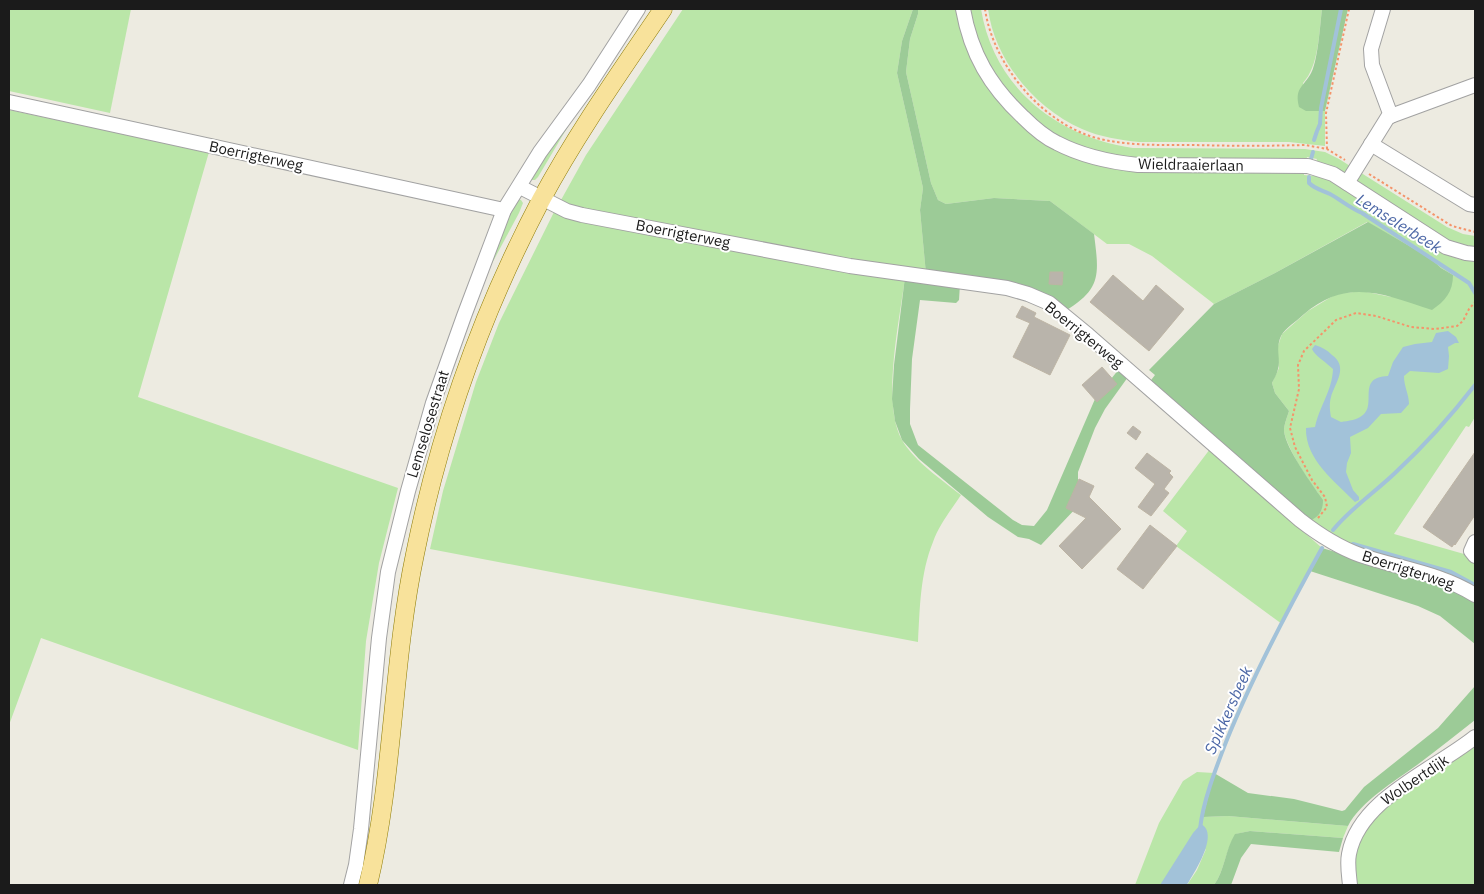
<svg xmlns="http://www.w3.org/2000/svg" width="1484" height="894" viewBox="0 0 1484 894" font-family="'IBM Plex Sans',sans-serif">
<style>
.grass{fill:#bae6a8}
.forest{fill:#9ccb97}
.water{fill:#a2c2d9}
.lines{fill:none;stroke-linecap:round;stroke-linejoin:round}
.stream{stroke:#a2c2d9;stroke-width:4}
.building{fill:#b9b4ab;stroke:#bdb4a4}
.minor-casing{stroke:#a2a2a2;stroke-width:16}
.major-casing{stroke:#8d7b05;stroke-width:19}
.path{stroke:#f4946a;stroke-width:2;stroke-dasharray:2.5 2.5;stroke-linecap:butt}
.minor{stroke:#fff;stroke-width:14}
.major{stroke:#f8e29b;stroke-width:18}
.labels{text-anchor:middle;stroke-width:4;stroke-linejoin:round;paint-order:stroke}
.street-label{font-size:15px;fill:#1b1b1b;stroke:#fff}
.water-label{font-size:16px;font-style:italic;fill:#4c67a6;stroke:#fff}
</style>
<rect width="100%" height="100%" fill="#edebe1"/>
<g class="grass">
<polygon points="9,9 131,9 110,113 9,91"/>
<polygon points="683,9 913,9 902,41 897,73 923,188 920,210 926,274 584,213 561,203 561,200 586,155"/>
<path d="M918,9H957L991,91L1012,117L1040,139L1072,156L1107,168L1138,172H1304V175L1314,176L1315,174L1331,181L1444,252L1458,259L1475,262V417L1469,427L1466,426L1394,534L1464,554L1475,564V592L1368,554L1307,522L1318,493C1308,481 1286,446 1284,431C1284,424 1287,418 1289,411L1275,393L1272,383L1279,368L1277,349L1282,334L1308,311L1336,294L1362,291L1391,297L1453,275L1441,268L1430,258L1367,222L1275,273L1214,304L1152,256L1129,244H1107L1050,201L994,198L946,204L938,200L931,183L906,72L910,39L918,14Z"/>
<path d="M969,9H981C994,88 1057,137 1133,148L1305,149L1325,152L1339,159L1447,227L1463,234L1475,236V247L1452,242L1316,162L1317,159L1307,157L1306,161H1146L1097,154L1056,136L1037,123L1001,87L979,47Z"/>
<path d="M988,9H1322C1319,32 1319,66 1303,83L1315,111H1325V146L1289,142H1139C1120,140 1100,137 1082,129C1035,108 995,61 988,9Z"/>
<polygon points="586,96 538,177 535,180 531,180 529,178"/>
<polygon points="9,110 209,152 138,397 398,488 379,563 366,641 358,750 41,638 9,725"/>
<polygon points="517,199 521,200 523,203 519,213 482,282 502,226"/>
<path d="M554,212L905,277C900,319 881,403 902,440C914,461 942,480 961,495C951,510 939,525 933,542C920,574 920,608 918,642L430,549L443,491L476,382L499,323Z"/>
<polygon points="1210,449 1322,548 1282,624 1176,546 1187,531 1163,511"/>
<path d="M1475,743V885H1354L1353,879C1354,869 1353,849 1357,841C1375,804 1441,766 1475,743Z"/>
<path d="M1197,772L1214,773L1203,817L1228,816L1348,826L1343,838L1250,831L1236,834C1225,850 1225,870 1214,885H1187L1197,870L1206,849L1160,885H1135L1159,823L1183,781Z"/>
</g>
<g class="forest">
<path d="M913,9H918V14L910,39L906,72L931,183L938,200L946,204L994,198L1050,201L1094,234C1099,274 1102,289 1065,311L1053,303L926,274L920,210L923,188L897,73L902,41Z"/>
<path d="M1322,9H1348L1325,111H1306L1299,107C1295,89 1301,89 1310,75C1318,63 1320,25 1322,9Z"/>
<path d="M1368,222L1430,258L1441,268L1453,275C1453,292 1445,301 1432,310C1383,294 1347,277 1303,315C1297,321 1285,328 1281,336C1275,349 1281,359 1278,369C1277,374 1274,379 1272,383L1275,393L1289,411C1287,418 1284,424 1284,431C1286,449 1312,484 1323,500C1323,512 1318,518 1307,522L1148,384L1155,375L1149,370L1214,304L1275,273Z"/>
<polygon points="905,277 960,284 959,300 956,303 920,300 912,359 910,409 910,424 918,445 1013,520 1022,525 1034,526 1047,510 1095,399 1119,369 1128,377 1105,409 1095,428 1078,472 1078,506 1041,545 1029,539 1018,537 988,517 919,459 902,440 895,421 892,399 894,365"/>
<polygon points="1322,548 1451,586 1475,603 1475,644 1440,616 1418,606 1310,571"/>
<path d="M1475,686V720C1456,735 1437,750 1417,765C1395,781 1361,801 1348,826L1228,816L1203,817L1214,773L1248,793L1294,799L1342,811L1345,810L1364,787L1438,728Z"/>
<path d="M1250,831L1343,838L1339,852L1251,844L1241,858L1231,885H1214C1225,870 1225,850 1235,834Z"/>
</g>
<g class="water">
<path d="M1448,331L1456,337L1459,343H1455L1448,347L1449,356L1448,369L1439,373L1410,371L1404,376C1404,387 1409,394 1409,404L1401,413L1381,414L1368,428L1350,437L1351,453L1347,463L1346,472L1353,490L1359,497V500L1355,502C1336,482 1305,460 1306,428L1315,427C1320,405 1332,391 1333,369C1327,363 1314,355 1312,349L1315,345C1322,347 1327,350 1332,355C1349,367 1335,383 1331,397C1329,404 1330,411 1331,417L1341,422C1348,421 1358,420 1364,414C1376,403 1357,377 1388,376L1393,362L1403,347L1415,344L1432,342L1436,333Z"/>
<path d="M1201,824C1220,834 1194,873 1187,885H1160L1193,833Z"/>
</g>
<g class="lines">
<g class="stream">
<polyline points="1314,140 1317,131 1320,124 1321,108 1341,9"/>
<polyline points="1311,159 1313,152"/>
<path d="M1309,177V183C1315,189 1322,190 1330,194C1341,200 1350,208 1362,213L1469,283L1475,293"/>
<path d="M1333,530C1351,508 1374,493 1395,473C1424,446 1451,416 1475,385"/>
<polyline points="1353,544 1451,572 1475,585"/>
<path d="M1200,829C1203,801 1216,768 1226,742C1253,675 1287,611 1322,548"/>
</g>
</g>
<g class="building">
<polygon points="1050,272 1063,272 1062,285 1049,284"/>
<polygon points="1113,275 1143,301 1156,285 1184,309 1149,351 1090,302"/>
<polygon points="1022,306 1036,313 1034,317 1070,335 1050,375 1013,357 1030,323 1016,317"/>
<polygon points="1102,367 1117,384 1097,402 1082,385"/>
<polygon points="1133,426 1141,432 1136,440 1127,433"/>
<polygon points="1475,452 1475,515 1455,545 1454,544 1452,547 1423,527"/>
<polygon points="1147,453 1171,471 1169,473 1173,477 1164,489 1169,493 1151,516 1138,507 1155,484 1135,468"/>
<polygon points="1079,479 1094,486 1089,497 1121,529 1082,569 1059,546 1086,518 1066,508"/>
<polygon points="1150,525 1177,546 1143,589 1117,569"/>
</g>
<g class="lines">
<defs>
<g id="minor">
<path d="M963,9C971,54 990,86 1023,117C1033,127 1044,137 1057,143C1082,156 1109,162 1138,165L1308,166L1333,174L1446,247L1466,253L1475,254"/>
<polyline points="1383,9 1371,49 1372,65 1391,116"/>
<polyline points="9,102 504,210"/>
<polyline points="1371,144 1469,204 1475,205"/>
<polyline points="1347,183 1388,117 1475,85"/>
<path d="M520,187L567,211L582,215L850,266L1007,288L1028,294L1049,303L1088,335L1300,520C1318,534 1338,547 1360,555C1398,568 1440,573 1475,595"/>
<polyline points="1475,542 1471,551 1475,556"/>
<polyline points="351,885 356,865 361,829 379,638 388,572 408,491 433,403 464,316 504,210 540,152 589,85 638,9"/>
<path d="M1350,885C1349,875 1347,864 1349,854C1359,799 1434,770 1475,737"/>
</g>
<path id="major" d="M368,885C394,777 392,663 415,554C440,430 482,312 541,200C577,133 621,71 663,9"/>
</defs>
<use href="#minor" class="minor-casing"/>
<use href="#major" class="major-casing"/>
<g class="path">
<path d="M985,9C993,65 1043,125 1100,139C1131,146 1162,145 1194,145C1231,146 1268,146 1305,145L1327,149L1345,160"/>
<polyline points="1327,149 1326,113 1349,9"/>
<polyline points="1369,174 1452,226 1475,232"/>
<polyline points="1318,518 1327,507 1325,497 1312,480 1295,447 1290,428 1299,389 1298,365 1304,351 1336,320 1356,313 1376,316 1411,327 1435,329 1457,326 1463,321 1469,309 1475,302"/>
</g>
<use href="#minor" class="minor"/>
<use href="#major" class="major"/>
</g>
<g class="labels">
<g class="street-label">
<text transform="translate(256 156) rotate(12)" y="5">Boerrigterweg</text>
<text transform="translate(1191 165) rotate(1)" y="5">Wieldraaierlaan</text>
<text transform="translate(683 234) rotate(11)" y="5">Boerrigterweg</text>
<text transform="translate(1084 335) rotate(39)" y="5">Boerrigterweg</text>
<text transform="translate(428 424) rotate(-73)" y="5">Lemselosestraat</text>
<text transform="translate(1408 570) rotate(18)" y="5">Boerrigterweg</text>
<text transform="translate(1415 780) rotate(-34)" y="5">Wolbertdijk</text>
</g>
<g class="water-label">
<text transform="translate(1399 223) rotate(32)" y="6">Lemselerbeek</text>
<text transform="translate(1228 710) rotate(-66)" y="6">Spikkersbeek</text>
</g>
</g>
<rect width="1484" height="894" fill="none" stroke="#1b1b1b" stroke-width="20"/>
</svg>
